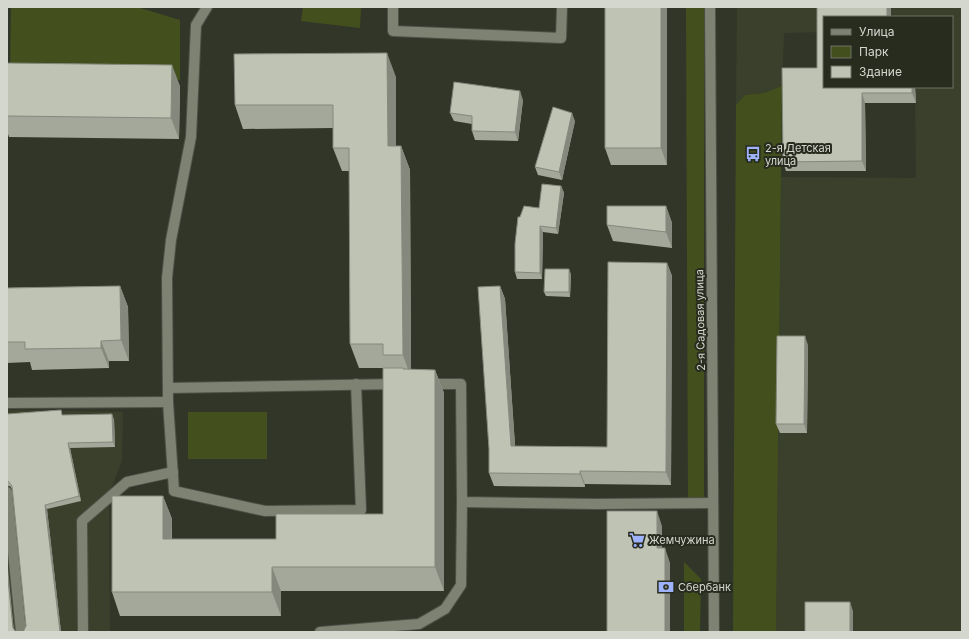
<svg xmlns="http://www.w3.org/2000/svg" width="969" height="639" viewBox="0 0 969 639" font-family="Inter,sans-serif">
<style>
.built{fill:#3a402c}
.green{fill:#43501e}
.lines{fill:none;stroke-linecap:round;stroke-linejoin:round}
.minor-casing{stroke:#4d5146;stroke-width:12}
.minor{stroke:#7d8273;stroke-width:10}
.wall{fill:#a3a89a}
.shaded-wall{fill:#85887d}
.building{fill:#bec3b3;stroke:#85887d}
.labels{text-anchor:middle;stroke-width:4;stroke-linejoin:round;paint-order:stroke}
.poi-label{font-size:11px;fill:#d4d7ce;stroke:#282c1f;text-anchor:start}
.street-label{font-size:11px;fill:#d4d7ce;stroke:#282c1f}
</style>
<rect width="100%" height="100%" fill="#323628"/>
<g class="built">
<polygon points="737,7 962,7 962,632 776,632 781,177 916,178 915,87 952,87 952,17 824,17 824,32 784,33 782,86 764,93 745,95 736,105"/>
<polygon points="7,408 9,410 123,412 122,460 109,495 110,632 7,632"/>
</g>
<g class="green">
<polygon points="11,7 137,7 180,20 180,80 10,78"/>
<polygon points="303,7 361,7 360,28 301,21"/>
<polygon points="686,7 704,7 704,499 688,498"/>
<polygon points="782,86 776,632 733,632 736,105 745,95 764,93"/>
<rect x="188" y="412" width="79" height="47"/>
<polygon points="684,562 701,579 700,632 684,632"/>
</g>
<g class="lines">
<defs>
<g id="minor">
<polyline points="207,7 196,25 191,137 171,240 167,278 168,402 174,491 265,511 361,510 356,384"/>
<polyline points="393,7 393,31 561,38 562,7"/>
<polyline points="710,7 714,632"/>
<polyline points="428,384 461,384 462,502 596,504 713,503"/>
<polyline points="168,388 396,384"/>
<polyline points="7,403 168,402"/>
<polyline points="7,492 21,632"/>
<polyline points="83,632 82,521 127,482 173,472"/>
<polyline points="320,632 419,624 445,609 461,585 462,502"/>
</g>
</defs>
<use href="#minor" class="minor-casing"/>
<use href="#minor" class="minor"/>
</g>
<g class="wall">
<polygon points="605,7 667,7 667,165 611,165 605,148"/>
<polygon points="817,7 891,7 891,17 824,17 824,87 915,87 916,103 865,103 866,171 786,171 783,162 817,68"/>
<polygon points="7,63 180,86 179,139 9,137 7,131"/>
<polygon points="396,77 396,146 401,146 410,170 411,369 435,370 444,393 444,591 281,591 281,616 120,616 112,592 163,496 172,519 172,539 276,539 383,514 388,368 359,368 350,344 349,171 342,171 333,148 333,128 243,129 235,105"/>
<polygon points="523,100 518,141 475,140 472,131 472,124 454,121 450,113"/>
<polygon points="575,121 562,180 538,175 535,167"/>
<polygon points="561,186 564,193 558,234 543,232 542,279 517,279 515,272 520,217 539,208"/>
<polygon points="666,206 672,223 672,248 613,241 607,225"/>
<polygon points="667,263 672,276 671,485 585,484 585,487 494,486 489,473 489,449 500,286 505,299 515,446 607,447"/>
<polygon points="571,274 570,297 546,296 544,292"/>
<polygon points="120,286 128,307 129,361 109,361 109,368 32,370 30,362 7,363 7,288"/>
<polygon points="808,345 807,433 780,433 776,424"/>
<polygon points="61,410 62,415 114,419 115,447 70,448 81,501 47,509 61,632 23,632 26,626 12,489 10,486 7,486 7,414"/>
</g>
<g class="shaded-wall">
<polygon points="661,7 667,7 667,165 661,148"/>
<rect x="887" y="7" width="4" height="10"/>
<polygon points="387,53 396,77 396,170 388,146"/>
<polygon points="172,65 180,86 179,139 171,118"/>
<polygon points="912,87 915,87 916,103 912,93"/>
<polygon points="520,91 523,100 518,141 515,132"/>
<polygon points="862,93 865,103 866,171 862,161"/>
<polygon points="572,113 575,121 562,180 559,172"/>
<polygon points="401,146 410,170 411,378 403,355"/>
<polygon points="561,186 564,193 558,234 556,228"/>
<polygon points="666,206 672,223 672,248 666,232"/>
<polygon points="540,226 543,232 542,279 540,273"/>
<polygon points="667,263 672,276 671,485 666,472"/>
<polygon points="569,269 571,274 570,297 569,292"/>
<polygon points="120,286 128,307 129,361 121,340"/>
<polygon points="500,286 505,299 516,459 511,446"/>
<polygon points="805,336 808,345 807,433 804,424"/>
<polygon points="101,341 109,361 109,368 101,348"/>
<polygon points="435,370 444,393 444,591 435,567"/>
<polygon points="112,414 114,419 115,447 113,442"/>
<polygon points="68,443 70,448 81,501 79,496"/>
<polygon points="580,471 585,484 585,487 580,474"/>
<polygon points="163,496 172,519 171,562 163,539"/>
<polygon points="45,505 47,509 61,632 60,632"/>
<polygon points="657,511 662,526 662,563 657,548"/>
<polygon points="665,548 670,563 670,632 665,632"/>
<polygon points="7,557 14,632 13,628 7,570"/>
<polygon points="272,567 281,591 281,616 272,592"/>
<polygon points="850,602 853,611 853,632 850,632"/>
</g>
<g class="building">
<rect x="605" y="7" width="56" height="141"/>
<polygon points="817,7 887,7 887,17 824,17 824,87 912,87 912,93 862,93 862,161 783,162 782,68 817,68"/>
<polygon points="387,53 388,146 401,146 403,355 383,355 383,344 350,344 349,148 333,148 333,105 235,105 234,54"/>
<polygon points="7,63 172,65 171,118 7,116"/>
<polygon points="454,82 520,91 515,132 472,131 472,116 450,113"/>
<polygon points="553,107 572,113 559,172 535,167"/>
<polygon points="542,184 561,186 556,228 540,226 540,273 515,272 515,244 518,217 520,217 524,206 539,208"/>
<polygon points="607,206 666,206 666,232 607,225"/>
<polygon points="608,262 667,263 666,472 580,471 580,474 489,473 489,449 478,287 500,286 511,446 607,447"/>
<polygon points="545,269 569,269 569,292 544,292"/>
<polygon points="120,286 121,340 101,341 101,348 25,349 25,342 7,342 7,288"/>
<polygon points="777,336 805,336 804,424 776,424"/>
<polygon points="383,368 403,368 403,369 435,370 435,567 272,567 272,592 112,592 112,496 163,496 163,539 276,539 276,514 383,514"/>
<polygon points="61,410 62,415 112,414 113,442 68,443 79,496 45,505 60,632 23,632 26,626 12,486 8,481 7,481 7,414"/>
<polygon points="607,511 657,511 657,548 665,548 665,632 607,632"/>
<polygon points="7,570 13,628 16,632 7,632"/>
<polygon points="805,602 850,602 850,632 783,632 805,632"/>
</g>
<defs>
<symbol id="bus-bare" viewBox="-9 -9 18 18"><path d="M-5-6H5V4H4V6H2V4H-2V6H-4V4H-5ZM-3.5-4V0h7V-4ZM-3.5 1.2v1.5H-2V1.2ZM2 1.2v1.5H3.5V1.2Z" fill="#9fb3fd" stroke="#282c1f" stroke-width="2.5" paint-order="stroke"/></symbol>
<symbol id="supermarket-bare" viewBox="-9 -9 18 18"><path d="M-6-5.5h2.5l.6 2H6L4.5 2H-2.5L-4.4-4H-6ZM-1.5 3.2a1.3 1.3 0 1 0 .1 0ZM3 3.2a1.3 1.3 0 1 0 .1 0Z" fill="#9fb3fd" stroke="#282c1f" stroke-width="2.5" paint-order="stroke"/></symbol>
<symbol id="bank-bare" viewBox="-9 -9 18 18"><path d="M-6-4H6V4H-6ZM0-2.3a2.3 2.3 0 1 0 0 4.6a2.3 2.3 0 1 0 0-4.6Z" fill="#9fb3fd" stroke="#282c1f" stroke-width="2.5" paint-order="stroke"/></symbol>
</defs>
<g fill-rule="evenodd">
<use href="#bus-bare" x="742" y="143" width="22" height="22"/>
<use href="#supermarket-bare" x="626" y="529" width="22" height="22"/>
<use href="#bank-bare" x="655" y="576" width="22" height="22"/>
</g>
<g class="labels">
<g class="poi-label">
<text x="765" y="152">2-я Детская<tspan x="765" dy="13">улица</tspan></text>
<text x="649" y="544">Жемчужина</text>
<text x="678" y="591">Сбербанк</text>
</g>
<g class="street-label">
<text transform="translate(700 320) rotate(-91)" y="4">2-я Садовая улица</text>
</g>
</g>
<rect width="969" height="639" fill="none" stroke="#d4d7ce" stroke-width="16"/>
<rect x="823" y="16" width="130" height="72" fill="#282c1f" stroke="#6d7065"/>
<rect x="831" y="29" width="20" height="6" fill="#7d8273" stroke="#6d7065"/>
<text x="859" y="36" font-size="12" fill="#d4d7ce">Улица</text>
<rect x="831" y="46" width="20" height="12" fill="#43501e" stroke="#6d7065"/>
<text x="859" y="56" font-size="12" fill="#d4d7ce">Парк</text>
<rect x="831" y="66" width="20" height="12" fill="#bec3b3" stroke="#6d7065"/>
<text x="859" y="76" font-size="12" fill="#d4d7ce">Здание</text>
</svg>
